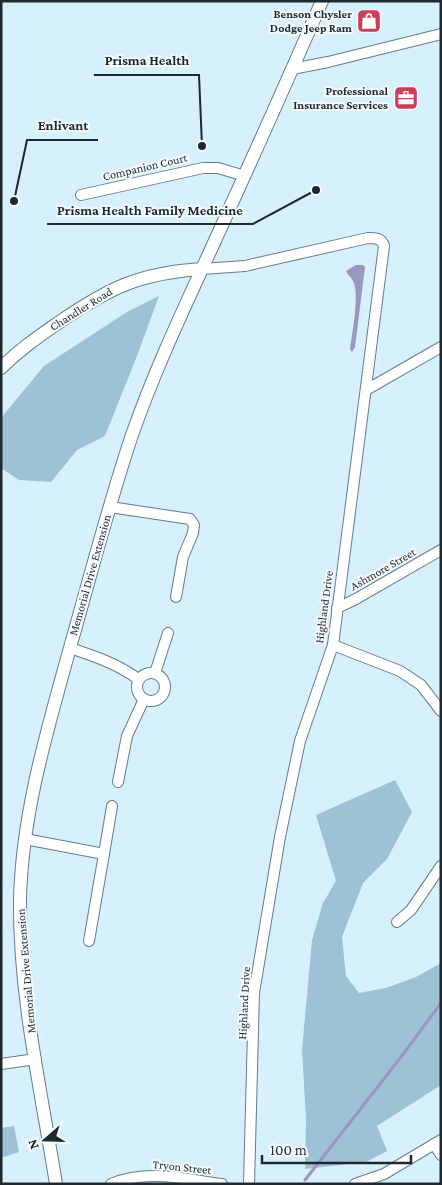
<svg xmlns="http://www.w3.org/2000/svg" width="442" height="1185" viewBox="0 0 442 1185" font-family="'Crimson Pro',serif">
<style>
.green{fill:#9ec2d5}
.water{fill:#9996c2}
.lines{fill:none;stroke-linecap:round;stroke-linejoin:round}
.stream{stroke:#9996c2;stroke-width:3}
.minor-casing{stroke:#657c89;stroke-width:12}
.tertiary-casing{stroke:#657c89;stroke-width:14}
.minor{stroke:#fff;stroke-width:10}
.tertiary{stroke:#fff;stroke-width:12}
.labels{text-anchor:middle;stroke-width:4;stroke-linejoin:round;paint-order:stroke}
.poi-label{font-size:12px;font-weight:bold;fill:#1e282d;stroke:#f5fafd;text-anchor:end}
.street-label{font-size:12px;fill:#1e282d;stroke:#f5fafd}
.leader{fill:none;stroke:#1e282d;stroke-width:2}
.callout-dot{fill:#1e282d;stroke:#f5fafd;stroke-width:2}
.callout-label{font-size:14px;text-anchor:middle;font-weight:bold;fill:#1e282d;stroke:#f5fafd;stroke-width:4;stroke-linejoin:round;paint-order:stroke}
</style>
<rect width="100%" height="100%" fill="#d6f0fe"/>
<g class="green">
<polygon points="159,296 137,356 105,436 77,450 51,482 19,480 1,468 1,418 44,366 127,312"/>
<polygon points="395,780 412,812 387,859 363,883 342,937 346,976 359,993 386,988 416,977 441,963 441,1085 377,1126 387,1151 366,1162 305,1169 306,1118 302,1050 312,940 323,903 336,881 316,815"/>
<polygon points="14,1126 19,1152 1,1158 1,1128"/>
</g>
<path class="water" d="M356,265H363L365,267L355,347L352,352L350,349C352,334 360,293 353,281C351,277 348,275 346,271Z"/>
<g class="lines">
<polyline class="stream" points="305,1180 401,1057 441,1003"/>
<defs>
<g id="minor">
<polyline points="292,69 328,62 441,34"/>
<polyline points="81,195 203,168 218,168 245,176"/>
<path d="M202,269L245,266L368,238C375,238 382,238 384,246L333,645L300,741L280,837L254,993L249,1184"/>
<polyline points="366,390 441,347"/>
<polyline points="110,507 190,519 194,525 193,533 183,557 176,597"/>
<polyline points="337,608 354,600 441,550"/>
<polyline points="333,645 400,671 421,685 441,711"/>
<path d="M70,648C94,656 118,664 138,679"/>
<polyline points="155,673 168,633"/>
<circle cx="151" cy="687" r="14"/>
<polyline points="118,782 127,736 144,699"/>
<polyline points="25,839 104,854 89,941"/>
<polyline points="104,854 112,806"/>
<polyline points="397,922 411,910 441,866"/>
<polyline points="1,1064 36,1059"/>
<polyline points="434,1144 441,1155"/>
<path d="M111,1184C148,1169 184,1179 222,1184"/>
<polyline points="355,1184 384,1174 441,1140"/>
</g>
<g id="tertiary">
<path d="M1,368C19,350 38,337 58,323C109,288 139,273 202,269"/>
<path d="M56,1184C41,1090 19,995 20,900C22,812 48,728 71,644C91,574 109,503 132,435C156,366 188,300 218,234C253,157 288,79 322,1"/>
</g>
</defs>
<use href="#minor" class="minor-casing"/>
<use href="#tertiary" class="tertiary-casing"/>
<use href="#minor" class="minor"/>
<use href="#tertiary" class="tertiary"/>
</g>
<defs>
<symbol id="shop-square" viewBox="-11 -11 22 22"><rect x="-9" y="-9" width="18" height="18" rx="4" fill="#cc3c5b" stroke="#f5fafd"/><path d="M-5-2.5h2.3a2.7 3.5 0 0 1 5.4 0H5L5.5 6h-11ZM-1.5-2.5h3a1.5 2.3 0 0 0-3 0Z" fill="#fff"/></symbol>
<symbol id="office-square" viewBox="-11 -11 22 22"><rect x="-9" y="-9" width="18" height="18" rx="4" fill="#cc3c5b" stroke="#f5fafd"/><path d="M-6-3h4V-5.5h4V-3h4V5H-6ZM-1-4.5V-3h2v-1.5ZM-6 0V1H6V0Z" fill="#fff"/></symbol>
</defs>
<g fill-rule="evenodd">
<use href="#shop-square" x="355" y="7" width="28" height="28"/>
<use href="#office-square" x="392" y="84" width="28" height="28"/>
</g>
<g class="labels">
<g class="poi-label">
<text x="352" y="18">Benson Chysler<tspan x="352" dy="14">Dodge Jeep Ram</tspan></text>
<text x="388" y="95">Professional<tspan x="388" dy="14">Insurance Services</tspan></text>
</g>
<g class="street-label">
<text transform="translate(145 167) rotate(-13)" y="4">Companion Court</text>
<text transform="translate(81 309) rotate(-32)" y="4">Chandler Road</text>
<text transform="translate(383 569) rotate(-30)" y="4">Ashmore Street</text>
<text transform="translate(90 575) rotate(-74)" y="4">Memorial Drive Extension</text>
<text transform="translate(324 607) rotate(-82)" y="4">Highland Drive</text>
<text transform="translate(26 971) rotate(-95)" y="4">Memorial Drive Extension</text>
<text transform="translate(244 1003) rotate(-87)" y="4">Highland Drive</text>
<text transform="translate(182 1167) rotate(6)" y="4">Tryon Street</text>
</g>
</g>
<path class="leader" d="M202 146L199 75H94M14 201L27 140H98M316 190L253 224H47"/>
<g class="callout-dot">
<circle cx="202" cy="146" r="5"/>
<circle cx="14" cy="201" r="5"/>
<circle cx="316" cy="190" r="5"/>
</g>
<g class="callout-label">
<text x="147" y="65">Prisma Health</text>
<text x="63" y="130">Enlivant</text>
<text x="150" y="215">Prisma Health Family Medicine</text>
</g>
<rect width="442" height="1185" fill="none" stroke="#1e282d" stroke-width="5"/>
<g transform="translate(45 1140) rotate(250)" stroke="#f5fafd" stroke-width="4" paint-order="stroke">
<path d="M0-4L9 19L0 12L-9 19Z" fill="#1e282d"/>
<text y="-8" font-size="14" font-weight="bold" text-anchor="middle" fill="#1e282d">N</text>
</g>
<path d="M262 1155v8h149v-8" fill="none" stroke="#1e282d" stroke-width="2.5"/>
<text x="270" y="1155" font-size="15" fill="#1e282d" stroke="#f5fafd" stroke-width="4" paint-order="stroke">100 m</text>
</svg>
